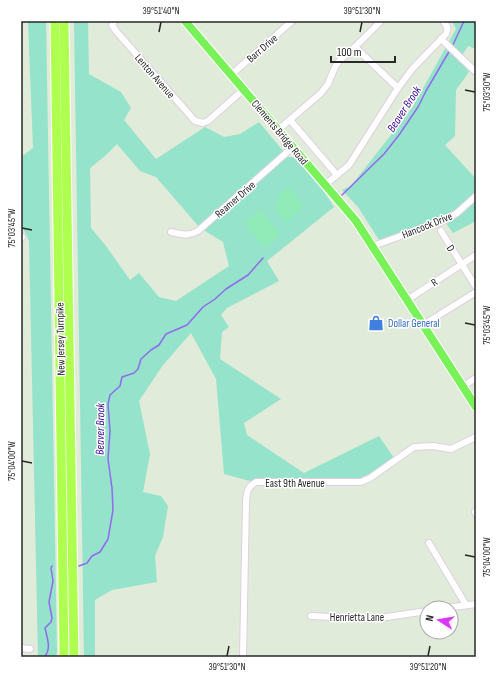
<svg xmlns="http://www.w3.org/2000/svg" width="497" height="678" viewBox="0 0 497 678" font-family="'Sofia Sans Condensed',sans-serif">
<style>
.green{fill:#94e3ca;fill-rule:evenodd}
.pitch{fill:#90ebb8}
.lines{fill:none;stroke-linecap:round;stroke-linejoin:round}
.stream{stroke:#916aef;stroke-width:1.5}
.minor-casing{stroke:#dfcfe2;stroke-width:8}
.major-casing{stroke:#fff;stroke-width:10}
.highway-casing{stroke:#fff;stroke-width:11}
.minor{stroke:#fff;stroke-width:6}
.major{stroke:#78f258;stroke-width:8}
.highway{stroke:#afff50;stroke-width:9}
.ticks{fill:none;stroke:#282828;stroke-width:1.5}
.labels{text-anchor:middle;stroke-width:3;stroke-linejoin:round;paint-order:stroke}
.street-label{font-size:11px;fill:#282828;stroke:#fff}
.shop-label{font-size:11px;fill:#366cbe;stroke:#fff;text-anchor:start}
.water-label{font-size:12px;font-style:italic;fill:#400c99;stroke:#fff}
.neatline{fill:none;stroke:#282828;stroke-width:1.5}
.ticks-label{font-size:10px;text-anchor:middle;fill:#282828}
</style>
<rect width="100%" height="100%" fill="#e1ebd9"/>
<g class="green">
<polygon points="28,21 46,21 57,652 56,657 38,657 29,241 21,224 21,157 33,148"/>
<path d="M74,21H88L89,74L121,92L131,108L124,120L156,159L205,127L224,137L240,134L259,122L284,152L216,210L219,214L286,157H292L296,159L325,193L334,207L267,261L279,281L227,308L221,315L229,327L222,332L220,359L281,399L244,423L247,435L304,473L379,436L396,461L354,484L250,481L224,474L216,379L191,333L163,365L139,401L150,454L143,492L161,496L168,506L163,537L155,556L157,582L112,590L95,600V657H84ZM117,144L140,171L156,177L200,228L223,242L229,266L176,301L159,297L139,273L130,280L106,246L91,228L90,168L105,156Z"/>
<polygon points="452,21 476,21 476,49 468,46 459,60 469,72 456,90 455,136 445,145 476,179 476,221 453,233 443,219 381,243 358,207 342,190 351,186 412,108 456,29"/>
</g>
<g class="pitch">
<path d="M289,187L304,206L287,222C272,214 274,194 289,187Z"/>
<polygon points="261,210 280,235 264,248 244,223"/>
</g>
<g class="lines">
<g class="stream">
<polyline points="452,47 464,21"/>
<polyline points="342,195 384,154 399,135 418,107 426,91 450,50"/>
<polyline points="79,566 87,563 92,556 100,552 108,539 113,510 112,488 108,459 110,431 108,404 110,395 120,386 122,377 134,373 138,369 141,359 151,350 159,345 166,334 187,325 203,307 215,299 226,289 248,275 263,258"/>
<path d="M44,657C52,650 47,637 45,628L51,622L52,618L49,602L53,581L51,568L52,566"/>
</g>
<defs>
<g id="minor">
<polyline points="114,21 112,25 116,31 195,121 203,123 208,121 244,89"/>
<polyline points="441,39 476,72"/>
<polyline points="231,75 292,21"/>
<path d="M398,88L413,68L446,34C449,28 447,26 443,21"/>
<polyline points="290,120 337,175"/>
<polyline points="278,130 321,93 328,84 335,67 340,60 355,47 381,21"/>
<polyline points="325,185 349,165 398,88 355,47"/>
<polyline points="441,231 476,287"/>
<path d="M171,232C182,234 188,237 198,231L293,147"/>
<polyline points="21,237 22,237"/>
<polyline points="373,246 445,220 457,213 476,196"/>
<polyline points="407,300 476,255"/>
<polyline points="423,325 476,292"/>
<polyline points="463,386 476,378"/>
<polyline points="475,512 476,514"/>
<polyline points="429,543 466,605"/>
<polyline points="446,608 476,604"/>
<polyline points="311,616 373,619 427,611"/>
<polyline points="21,648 30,649"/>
<path d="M243,657L246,502C247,492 247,487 256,482H361L370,478L414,447L433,446L451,449L476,437"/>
</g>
<polyline id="major" points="185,21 356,221 476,407"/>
<g id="highway">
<polyline points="55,21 64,657"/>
<polyline points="64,21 74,657"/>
</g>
</defs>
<use href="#minor" class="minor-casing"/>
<use href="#major" class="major-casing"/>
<use href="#highway" class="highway-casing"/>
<use href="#minor" class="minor"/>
<use href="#major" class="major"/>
<use href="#highway" class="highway"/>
</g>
<path class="ticks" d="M159,32L161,22M360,32L362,22M465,90L475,92M22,228L32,230M465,323L475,325M22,461L32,463M465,555L475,557M227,656L229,646M428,656L430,646"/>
<defs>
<symbol id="shop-bare" viewBox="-9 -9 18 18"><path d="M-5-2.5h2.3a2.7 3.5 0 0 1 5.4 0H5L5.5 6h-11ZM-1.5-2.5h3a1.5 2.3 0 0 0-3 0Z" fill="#3f7fe0" stroke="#fff" stroke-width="2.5" paint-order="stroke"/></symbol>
</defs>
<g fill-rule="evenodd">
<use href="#shop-bare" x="365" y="312" width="22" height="22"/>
</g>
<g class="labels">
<g class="street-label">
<text transform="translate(262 48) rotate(-41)" y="4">Barr Drive</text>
<text transform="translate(155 76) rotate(49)" y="4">Lenton Avenue</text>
<text transform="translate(280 132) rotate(50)" y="4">Clements Bridge Road</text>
<text transform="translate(235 199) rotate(-41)" y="4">Reamer Drive</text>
<text transform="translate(427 225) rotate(-22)" y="4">Hancock Drive</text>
<text transform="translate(451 248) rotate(58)" y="4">D</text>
<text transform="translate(434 282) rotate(-34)" y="4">R</text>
<text transform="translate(60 339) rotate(-91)" y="4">New Jersey Turnpike</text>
<text x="295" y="487">East 9th Avenue</text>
<text x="357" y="621">Henrietta Lane</text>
</g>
<g class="shop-label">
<text x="388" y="327">Dollar General</text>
</g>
<g class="water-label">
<text transform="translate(404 109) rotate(-57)" y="4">Beaver Brook</text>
<text transform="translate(100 429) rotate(-89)" y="4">Beaver Brook</text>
</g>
</g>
<rect width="497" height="678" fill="none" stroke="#ffffff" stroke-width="44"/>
<g transform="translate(439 620) rotate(282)"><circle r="19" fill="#ffffff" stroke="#a9a9a9"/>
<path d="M0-3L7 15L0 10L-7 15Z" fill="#db36fc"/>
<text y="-6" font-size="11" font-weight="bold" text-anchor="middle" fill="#282828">N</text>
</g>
<path d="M331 56v6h64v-6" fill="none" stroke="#282828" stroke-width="2"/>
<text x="337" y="56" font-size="12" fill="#282828" stroke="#ffffff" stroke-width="3" paint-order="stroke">100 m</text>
<rect x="22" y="22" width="453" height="634" class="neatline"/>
<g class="ticks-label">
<text x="161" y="14">39°51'40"N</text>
<text x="362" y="14">39°51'30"N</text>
<text transform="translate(486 92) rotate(-90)" y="4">75°03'30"W</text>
<text transform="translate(11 228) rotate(-90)" y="4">75°03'45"W</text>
<text transform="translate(486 325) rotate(-90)" y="4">75°03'45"W</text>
<text transform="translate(11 461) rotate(-90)" y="4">75°04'00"W</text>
<text transform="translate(486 557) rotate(-90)" y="4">75°04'00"W</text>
<text x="227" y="670">39°51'30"N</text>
<text x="428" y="670">39°51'20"N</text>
</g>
</svg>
